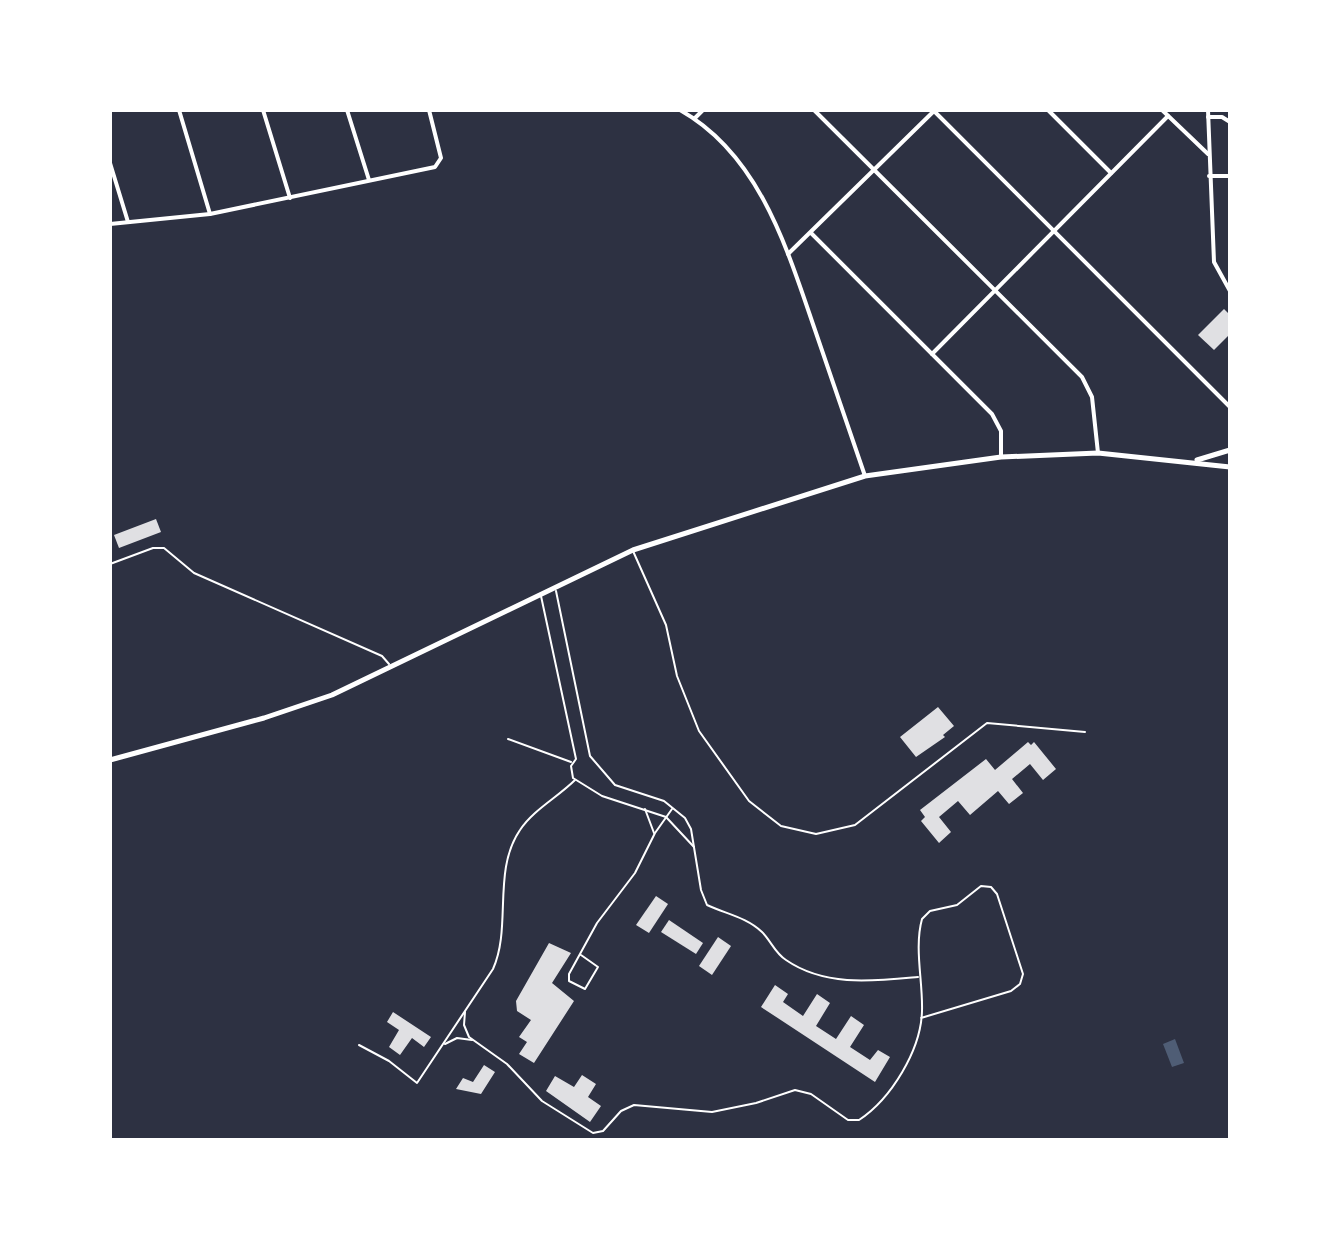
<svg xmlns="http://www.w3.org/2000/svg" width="1340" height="1250" viewBox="0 0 1340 1250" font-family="'Sofia Sans Condensed',sans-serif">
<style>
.water{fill:#4f5d75}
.building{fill:#e0e0e3}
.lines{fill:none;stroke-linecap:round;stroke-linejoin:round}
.service{stroke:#fff;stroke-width:2}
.minor{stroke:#fff;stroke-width:4}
.tertiary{stroke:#fff;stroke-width:5}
</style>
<rect width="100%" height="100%" fill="#2d3142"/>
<polygon class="water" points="1175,1039 1184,1063 1172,1067 1163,1044"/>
<g class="building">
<polygon points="1224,309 1230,315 1230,334 1214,350 1198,335"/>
<polygon points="156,519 161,532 119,548 114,535"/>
<polygon points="938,707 954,726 943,735 945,737 916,757 900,737"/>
<polygon points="1028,742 1031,745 1034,742 1056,769 1043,780 1030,764 1012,779 1023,793 1009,804 998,791 970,815 958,801 939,817 951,832 939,843 921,821 925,817 920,810 986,759 995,770"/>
<polygon points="656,896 668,904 649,933 636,925"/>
<polygon points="669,920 703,943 696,954 661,932"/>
<polygon points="718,937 731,946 712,975 699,966"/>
<polygon points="549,943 571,953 552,983 574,1001 534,1063 519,1054 527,1042 519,1037 531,1020 517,1011 516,1001"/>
<polygon points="775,985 788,994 783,1002 803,1016 817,994 830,1003 816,1026 836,1039 851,1016 864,1025 850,1047 870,1060 878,1050 890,1057 875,1082 761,1007"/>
<polygon points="393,1012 431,1037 424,1047 412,1038 400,1055 389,1047 399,1030 387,1022"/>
<polygon points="484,1065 495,1072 481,1094 456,1089 463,1078 473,1082"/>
<polygon points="582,1075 596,1084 588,1097 601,1106 590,1122 546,1091 555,1076 574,1087"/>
</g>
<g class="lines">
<g class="service">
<polyline points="633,551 666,625 677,676 699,731 749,801 781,826 816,834 855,825 987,723 1085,732"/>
<polyline points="110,564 153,548 164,548 194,573 382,656 389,664"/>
<path d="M556,591L590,756L615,785L664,801L685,818L691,829L701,890L707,905C726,914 746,917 762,932C771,941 775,953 786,960C825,987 874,981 918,977"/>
<polyline points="541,596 576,759 571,766 573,778 602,796 666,817 694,847"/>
<polyline points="508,739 571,762"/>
<polyline points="645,809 654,833"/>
<polyline points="581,955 598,967 585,989 569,981 569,974 597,923 635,873 655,833 672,809"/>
<path d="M465,1012L464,1025L469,1037L507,1064L542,1101L593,1133L603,1131L621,1111L634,1105L712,1112L756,1103L795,1090L811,1094L848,1120H859C891,1099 921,1050 922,1011C923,981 914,948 922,919L930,911L957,905L981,886L991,887L997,894L1023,974L1020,984L1011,991L921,1018"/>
<polyline points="445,1044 457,1038 472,1040"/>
<path d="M359,1045L389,1061L417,1083L493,969C512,927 492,871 520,830C533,810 558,797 575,780"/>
</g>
<g class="minor">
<polyline points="179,110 210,214"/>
<polyline points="263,110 290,198"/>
<polyline points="347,110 369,180"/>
<path d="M680,110C760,155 787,249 815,330C832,379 848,427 865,476"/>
<polyline points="814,110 1082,377 1092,397 1098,453"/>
<polyline points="933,110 1230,407"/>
<polyline points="1048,110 1111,173"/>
<polyline points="1162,110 1208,154"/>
<polyline points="1208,110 1214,262 1230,291"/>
<polyline points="1208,117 1222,117 1230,122"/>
<polyline points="695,118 703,110"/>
<polyline points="110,163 128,222"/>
<polyline points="1209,176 1230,176"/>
<polyline points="110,224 210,214 435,167 441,158 429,110"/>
<polyline points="811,233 992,414 1001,431 1001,457"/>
<polyline points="788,254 935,110"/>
<polyline points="932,354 1168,116"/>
</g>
<g class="tertiary">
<polyline points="1197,460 1230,450"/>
<polyline points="110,760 264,718 332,695 633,550 865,476 1001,457 1098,453 1230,467"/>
</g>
</g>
<rect width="1340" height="1250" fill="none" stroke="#ffffff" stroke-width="224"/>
</svg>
